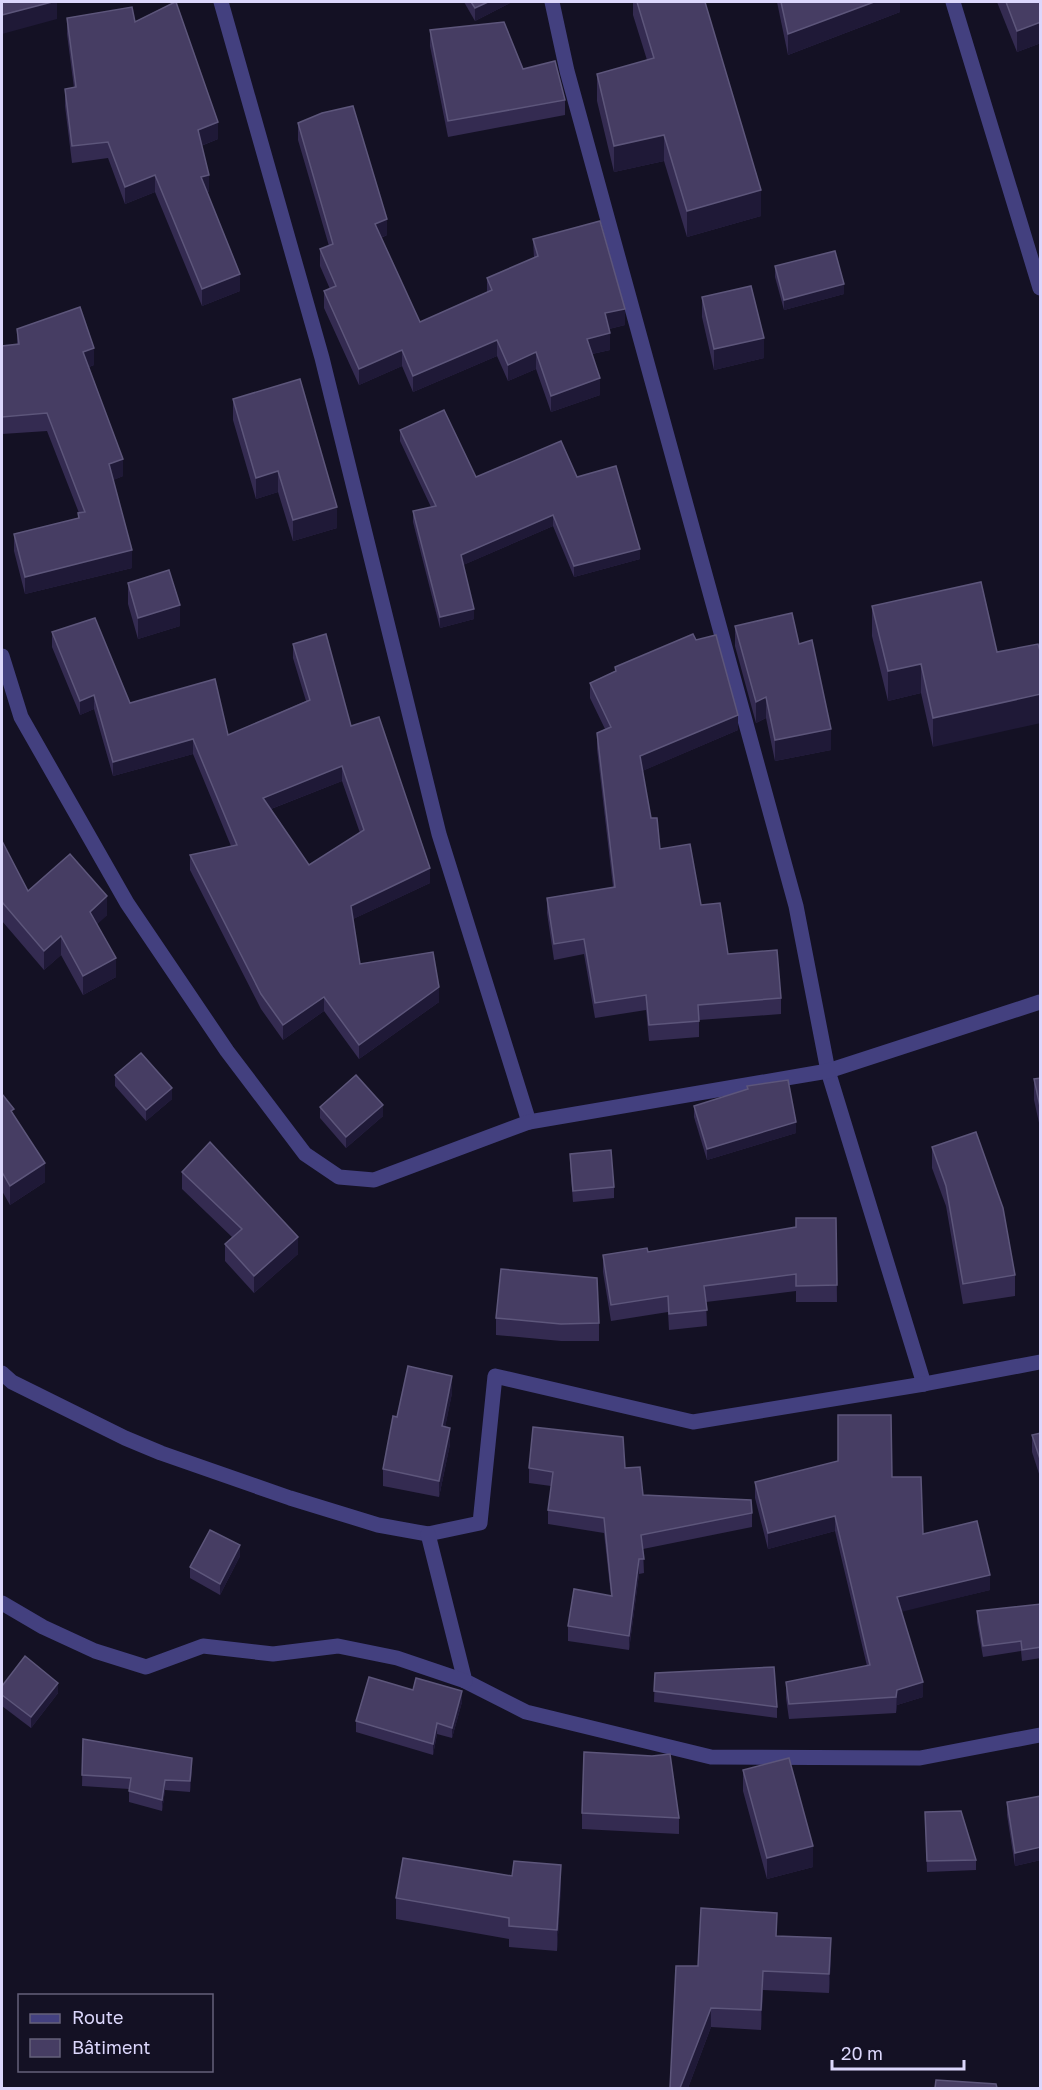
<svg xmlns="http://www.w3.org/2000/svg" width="1042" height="2090" viewBox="0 0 1042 2090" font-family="'Golos Text',sans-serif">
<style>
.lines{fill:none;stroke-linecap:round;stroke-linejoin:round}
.minor{stroke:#43407f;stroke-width:15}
.wall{fill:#342b51;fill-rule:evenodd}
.shaded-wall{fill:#1f1937}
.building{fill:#463d63;stroke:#5d567b;stroke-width:1.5;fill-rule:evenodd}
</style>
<rect width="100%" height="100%" fill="#141124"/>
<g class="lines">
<g class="minor">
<polyline points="221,2 322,358 439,834 529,1122"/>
<polyline points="552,2 567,71 796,906 828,1071 924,1384"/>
<polyline points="953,2 1040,288"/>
<polyline points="2,656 21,717 127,903 227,1051 305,1154 339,1177 374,1180 529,1122 828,1071 1040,1002"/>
<polyline points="2,1373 12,1382 125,1438 161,1453 290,1498 378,1525 428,1534 480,1523 495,1376 693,1422 924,1384 1040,1362"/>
<polyline points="428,1534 465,1681 526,1712 711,1757 920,1758 1040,1735"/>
<polyline points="2,1603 43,1627 95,1651 146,1667 203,1646 273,1654 338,1646 397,1658 465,1681"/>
</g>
</g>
<g class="wall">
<polygon points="464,2 512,2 475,21"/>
<polygon points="633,2 705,2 761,216 687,237 664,161 614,172 597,101 597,74 647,60 633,15"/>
<polygon points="777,2 900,2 900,12 788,55"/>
<polygon points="997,2 1041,2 1041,43 1017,52"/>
<polygon points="67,18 135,22 218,139 201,146 209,192 207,192 240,291 202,306 155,192 125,204 108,158 72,163 65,106 65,89 74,88 67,34"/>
<polygon points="430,30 523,69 565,100 565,115 448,137 430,46"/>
<polygon points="298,123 387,235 381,238 420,322 487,292 487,278 534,258 533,239 625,325 609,329 610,350 592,354 600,395 551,412 536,369 508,381 497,356 413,392 402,366 359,385 324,308 324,291 330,289 320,266 320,249 329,246 298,140"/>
<polygon points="775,266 844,294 784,310 775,277"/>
<polygon points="702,297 764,358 714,370 702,317"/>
<polygon points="17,329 94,365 89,367 123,476 113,480 132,568 25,594 14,551 14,534 78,518 79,513 47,431 2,434 2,346 17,344"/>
<polygon points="233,399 337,528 293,541 278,492 256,499 233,420"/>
<polygon points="400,430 476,477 577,477 640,559 574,577 553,526 463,565 474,619 440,628 413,522 413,511 431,507 400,441"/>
<polygon points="128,583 180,626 138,639 128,604"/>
<polygon points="872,606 997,652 933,747 921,693 888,701 872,636"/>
<polygon points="735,626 799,644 831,750 775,761 766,718 756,723 735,646"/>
<path d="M52,632L130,703L228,735L306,701L293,658V644L351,726L430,883L353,919L360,964L439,1002L359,1059L324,1011L283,1040L261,1009L190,870V855L231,846L193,754L113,776L94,709L80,715L52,647ZM342,781L360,833L309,865L271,809Z"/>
<polygon points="615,667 738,730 642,771 651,818 660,849 701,905 728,954 781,998 781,1014 699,1020 699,1037 649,1041 646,1010 595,1018 584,954 554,960 547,913 547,898 613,887 597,749 597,733 605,729 590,698 590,683 615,671"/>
<polygon points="2,841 28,891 107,915 97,924 116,977 83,995 61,955 44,970 2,921"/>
<polygon points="115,1075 172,1099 146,1121 115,1086"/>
<polygon points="1041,1078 1041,1132 1034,1100 1034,1079"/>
<polygon points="2,1094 14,1115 45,1182 10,1205 2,1191"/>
<polygon points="694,1106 796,1133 707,1160 694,1117"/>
<polygon points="320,1107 383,1116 346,1148 320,1118"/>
<polygon points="932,1147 1015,1275 1015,1296 963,1304 946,1206 932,1168"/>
<polygon points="570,1154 614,1187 614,1198 573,1202 570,1164"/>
<polygon points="182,1172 298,1254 254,1293 225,1261 225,1244 232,1237 182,1189"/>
<polygon points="836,1218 837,1302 796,1302 796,1291 706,1302 707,1326 669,1330 668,1312 611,1321 603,1272 603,1255 648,1252 796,1227"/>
<polygon points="496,1318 599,1323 599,1341 561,1341 496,1335"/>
<polygon points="452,1393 445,1427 450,1444 439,1497 383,1486 383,1469 397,1417"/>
<polygon points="1041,1433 1041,1480 1032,1452 1032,1435"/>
<polygon points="529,1468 625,1468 643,1495 752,1513 752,1527 643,1549 644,1573 639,1574 629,1650 568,1641 568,1626 611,1596 604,1533 548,1524 548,1510 551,1486 529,1483"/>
<polygon points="892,1477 923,1534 990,1590 901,1611 923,1697 897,1705 896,1713 789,1719 786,1698 786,1682 867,1666 835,1531 768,1549 755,1498 755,1482"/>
<polygon points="240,1556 220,1595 190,1578 190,1567"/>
<polygon points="1041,1604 1041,1658 1022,1661 1021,1651 983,1657 977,1622 977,1611"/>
<polygon points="655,1673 777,1707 777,1718 654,1702"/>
<polygon points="2,1686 58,1693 31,1728 2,1706"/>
<polygon points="413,1690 462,1702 452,1738 437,1734 433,1755 356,1732 356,1721"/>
<polygon points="83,1739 192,1769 190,1792 165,1790 162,1811 129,1802 129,1789 82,1786"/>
<polygon points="743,1770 813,1867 767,1879 743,1791"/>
<polygon points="1041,1796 1041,1860 1015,1866 1007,1815 1007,1802"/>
<polygon points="925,1812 976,1860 976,1870 927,1872"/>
<polygon points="582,1813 679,1818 679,1834 582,1829"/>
<polygon points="512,1876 561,1886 557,1951 509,1947 509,1939 396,1919 396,1898"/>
<polygon points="777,1936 831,1957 829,1993 763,1990 761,2030 711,2027 688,2088 670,2088 698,1966"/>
</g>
<g class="shaded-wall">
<polygon points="52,2 57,2 57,19 2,34 2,15"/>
<polygon points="488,2 512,2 475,21 475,8"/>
<polygon points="874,2 900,2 900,12 788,55 788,34"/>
<polygon points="1041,22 1041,43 1017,52 1017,31"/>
<polygon points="218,122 218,139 198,147 198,130"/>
<polygon points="664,135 664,161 614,172 614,146"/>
<polygon points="155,175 155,192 125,204 125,187"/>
<polygon points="209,175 209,192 201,194 201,177"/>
<polygon points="761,190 761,216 687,237 687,211"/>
<polygon points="387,219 387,235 375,240 375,224"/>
<polygon points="240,274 240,291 202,306 202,289"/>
<polygon points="844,284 844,294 784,310 784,300"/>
<polygon points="625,309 625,325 605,330 605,313"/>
<polygon points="610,333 610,350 587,355 587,339"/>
<polygon points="764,338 764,358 714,370 714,349"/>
<polygon points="497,340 497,356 413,392 413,376"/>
<polygon points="94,348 94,365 83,369 83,352"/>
<polygon points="402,350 402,366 359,385 359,369"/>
<polygon points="536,352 536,369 508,381 508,365"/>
<polygon points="600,378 600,395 551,412 551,396"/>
<polygon points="123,459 123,476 109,482 109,464"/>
<polygon points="278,471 278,492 256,499 256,478"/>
<polygon points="337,507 337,528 293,541 293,520"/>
<polygon points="553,515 553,526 461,566 461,555"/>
<polygon points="640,549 640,559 574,577 574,566"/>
<polygon points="132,550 132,568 25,594 25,577"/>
<polygon points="180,605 180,626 138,639 138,618"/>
<polygon points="474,609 474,619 440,628 440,617"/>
<polygon points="921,664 921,693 888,701 888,671"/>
<polygon points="1041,694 1041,723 933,747 933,718"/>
<polygon points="94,695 94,709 80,715 80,701"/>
<polygon points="766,697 766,718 756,723 756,702"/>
<polygon points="738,715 738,730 640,772 640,756"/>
<polygon points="831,729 831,750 775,761 775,740"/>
<polygon points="193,739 193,754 113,776 113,762"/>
<polygon points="342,766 342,781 263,812 263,798"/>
<polygon points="430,868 430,883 351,920 351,906"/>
<polygon points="107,896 107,915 90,931 90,912"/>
<polygon points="61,936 61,955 44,970 44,951"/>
<polygon points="116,958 116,977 83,995 83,976"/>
<polygon points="439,987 439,1002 359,1059 359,1045"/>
<polygon points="324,997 324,1011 283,1040 283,1025"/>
<polygon points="172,1088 172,1099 146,1121 146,1110"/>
<polygon points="383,1105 383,1116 346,1148 346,1137"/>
<polygon points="796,1122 796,1133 707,1160 707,1149"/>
<polygon points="45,1163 45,1182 10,1205 10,1186"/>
<polygon points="298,1237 298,1254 254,1293 254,1276"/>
<polygon points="452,1376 452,1393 442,1443 442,1426"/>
<polygon points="450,1428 450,1444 439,1497 439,1481"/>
<polygon points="835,1516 835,1531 768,1549 768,1533"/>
<polygon points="240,1545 240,1556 220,1595 220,1584"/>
<polygon points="639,1559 639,1574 629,1650 629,1636"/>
<polygon points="990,1575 990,1590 897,1613 897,1597"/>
<polygon points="923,1682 923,1697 897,1705 896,1713 897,1690"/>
<polygon points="58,1683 58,1693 31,1728 31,1717"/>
<polygon points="462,1691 462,1702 452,1738 452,1728"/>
<polygon points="437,1723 437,1734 433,1755 433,1744"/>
<polygon points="192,1758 192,1769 190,1792 190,1781"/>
<polygon points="165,1780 165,1790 162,1811 162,1800"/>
<polygon points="813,1846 813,1867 767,1879 767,1858"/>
<polygon points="1041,1847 1041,1860 1015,1866 1015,1853"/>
<polygon points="561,1865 561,1886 557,1951 557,1930"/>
<polygon points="831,1938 831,1957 829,1993 829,1974"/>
<polygon points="763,1971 763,1990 761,2030 761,2010"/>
<polygon points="711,2008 711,2027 688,2088 680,2088"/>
</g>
<g class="building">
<polygon points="2,2 52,2 2,15"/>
<polygon points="175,2 176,2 218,122 198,130 209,175 201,177 240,274 202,289 155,175 125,187 108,142 72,146 65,89 76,87 67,18 132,7 135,22"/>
<polygon points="471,2 488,2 475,8"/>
<polygon points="637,2 705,2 761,190 687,211 664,135 614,146 597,74 654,58"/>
<polygon points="781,2 874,2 788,34"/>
<polygon points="1006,2 1041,2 1041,22 1017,31"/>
<polygon points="504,22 523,69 555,61 565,100 448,121 430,30"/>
<polygon points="353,106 387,219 375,224 420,322 492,290 487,278 538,256 533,239 600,221 625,309 605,313 610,333 587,339 600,378 551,396 536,352 508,365 497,340 413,376 402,350 359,369 324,291 336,286 320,249 333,244 298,123 322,113"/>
<polygon points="835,251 844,284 784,300 775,266"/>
<polygon points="751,286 764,338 714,349 702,297"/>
<polygon points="80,307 94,348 83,352 123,459 109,464 132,550 25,577 14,534 79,518 78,513 85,512 47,413 2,417 2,346 19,344 17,329"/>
<polygon points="300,379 337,507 293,520 278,471 256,478 233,399"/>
<polygon points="444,410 476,477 561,441 577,477 616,466 640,549 574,566 553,515 461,555 474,609 440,617 413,511 436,506 400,430"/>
<polygon points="169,570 180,605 138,618 128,583"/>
<polygon points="981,582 997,652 1038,644 1041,654 1041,694 933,718 921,664 888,671 872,606"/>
<polygon points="792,613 799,644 812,640 831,729 775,740 766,697 756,702 735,626"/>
<path d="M95,618L130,703L215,679L228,735L310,700L293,644L326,634L351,726L379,717L430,868L351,906L360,964L433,952L439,987L359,1045L324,997L283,1025L261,994L190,855L237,845L193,739L113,762L94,695L80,701L52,632ZM342,766L364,830L309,865L263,798Z"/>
<polygon points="693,634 696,640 716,635 738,715 640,756 651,818 657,818 660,849 690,844 701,905 720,903 728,954 777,950 781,998 698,1005 699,1021 649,1025 646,995 595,1003 584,939 554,944 547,898 615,887 597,733 611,727 590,683 616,671 615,667"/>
<polygon points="2,841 28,891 70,854 107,896 90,912 116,958 83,976 61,936 44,951 2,902"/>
<polygon points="141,1053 172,1088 146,1110 115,1075"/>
<polygon points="356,1075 383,1105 346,1137 320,1107"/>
<polygon points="1041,1078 1041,1111 1034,1079"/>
<polygon points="788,1080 796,1122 707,1149 694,1106 748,1089 747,1086"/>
<polygon points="2,1094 14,1109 11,1111 45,1163 10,1186 2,1172"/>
<polygon points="976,1132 1003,1208 1015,1275 963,1284 946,1186 932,1147"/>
<polygon points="210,1142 298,1237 254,1276 225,1244 242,1229 182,1172"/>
<polygon points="611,1150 614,1187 573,1191 570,1154"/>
<polygon points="796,1218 836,1218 837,1285 796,1286 796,1274 704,1286 707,1310 669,1314 668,1296 611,1305 603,1255 647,1248 648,1252 796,1227"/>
<polygon points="501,1269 597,1278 599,1323 561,1324 496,1318"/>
<polygon points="408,1366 452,1376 442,1426 450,1428 439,1481 383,1469 393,1416 397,1417"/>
<polygon points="838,1415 891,1415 892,1477 921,1477 923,1534 977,1521 990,1575 897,1597 923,1682 897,1690 896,1697 789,1704 786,1682 870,1665 835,1516 768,1533 755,1482 838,1461"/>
<polygon points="533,1427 623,1437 625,1468 640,1467 643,1495 751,1500 752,1513 641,1535 644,1559 639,1559 629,1636 568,1626 574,1589 612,1596 604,1518 548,1510 553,1472 529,1468"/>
<polygon points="1041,1433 1041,1462 1032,1435"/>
<polygon points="210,1530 240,1545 220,1584 190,1567"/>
<polygon points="1041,1604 1041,1647 1022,1650 1021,1641 983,1646 977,1611"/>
<polygon points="25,1656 58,1683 31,1717 2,1695 2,1686"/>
<polygon points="774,1667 777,1707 654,1691 655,1673"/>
<polygon points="369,1677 413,1690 416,1678 462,1691 452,1728 437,1723 433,1744 356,1721"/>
<polygon points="83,1739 192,1758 190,1781 165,1780 162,1800 129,1791 131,1778 82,1775"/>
<polygon points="584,1752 652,1756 670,1754 679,1818 582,1813"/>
<polygon points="789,1758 813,1846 767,1858 743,1770"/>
<polygon points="1041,1796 1041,1847 1015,1853 1007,1802"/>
<polygon points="961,1811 976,1860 927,1861 925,1812"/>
<polygon points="403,1858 512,1876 514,1861 561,1865 557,1930 509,1926 509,1918 396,1898"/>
<polygon points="701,1908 777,1913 776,1936 831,1938 829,1974 763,1971 761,2010 711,2008 680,2088 670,2088 676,1966 698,1966"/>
<polygon points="936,2080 996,2084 997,2088 935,2088"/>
</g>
<rect width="1042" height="2090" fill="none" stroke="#dcd7fc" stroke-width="6"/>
<rect x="18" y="1994" width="195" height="78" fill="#141124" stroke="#64607a" stroke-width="1.5"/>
<rect x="30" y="2014" width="30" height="9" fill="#43407f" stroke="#64607a" stroke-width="1.5"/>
<text x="72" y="2024" font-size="18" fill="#dcd7fc">Route</text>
<rect x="30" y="2039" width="30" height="18" fill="#463d63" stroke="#64607a" stroke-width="1.5"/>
<text x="72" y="2054" font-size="18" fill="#dcd7fc">Bâtiment</text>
<path d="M832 2060v9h132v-9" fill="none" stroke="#dcd7fc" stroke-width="3"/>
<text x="841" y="2060" font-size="18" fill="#dcd7fc" stroke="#141124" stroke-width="4.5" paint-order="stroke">20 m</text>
</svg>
